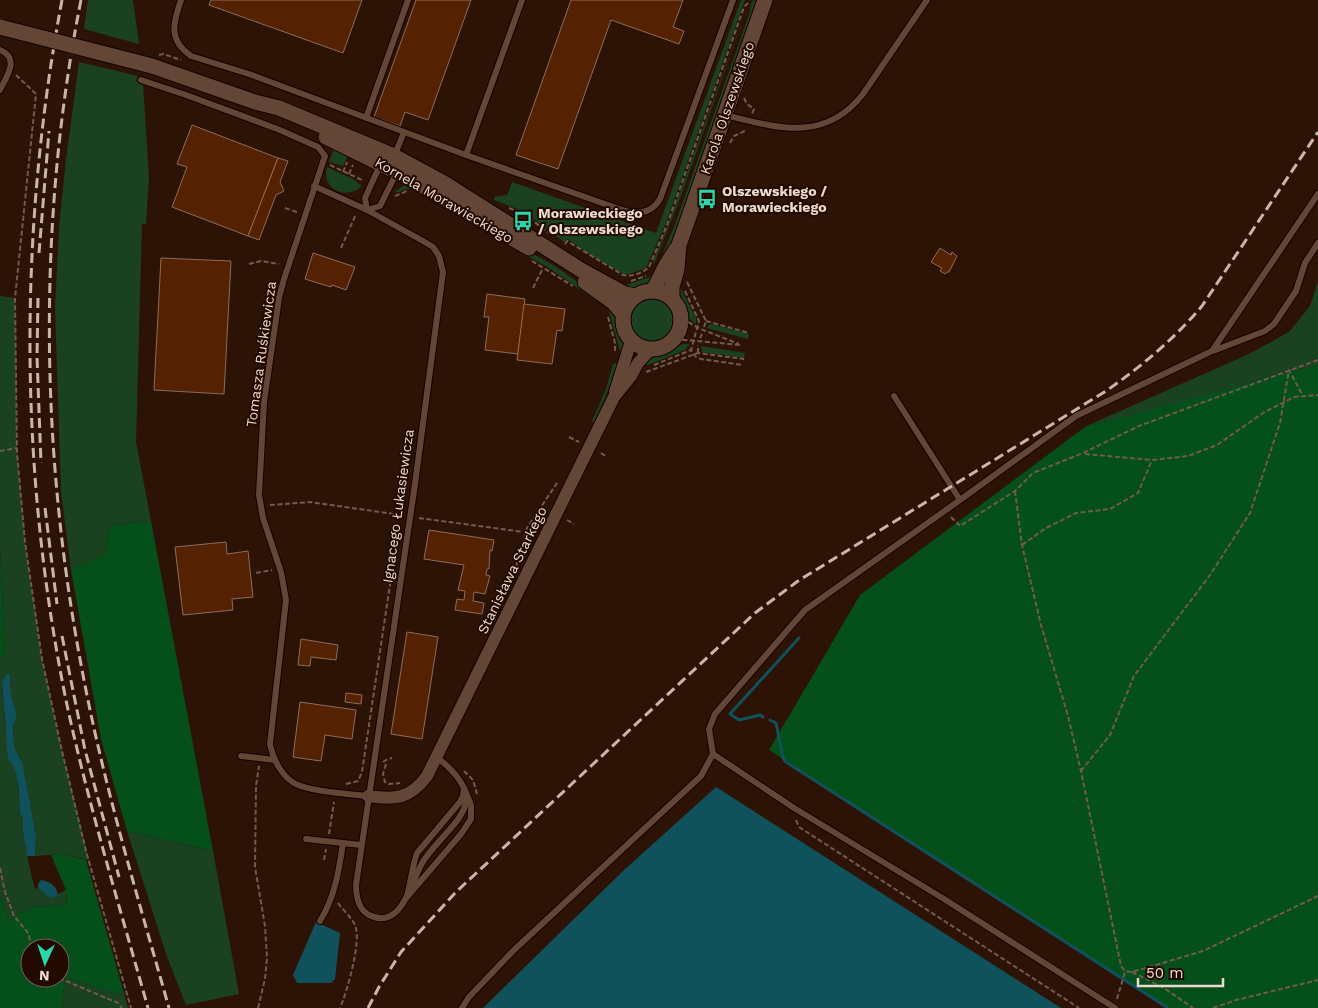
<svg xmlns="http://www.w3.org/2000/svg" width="1318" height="1008" viewBox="0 0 1318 1008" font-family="'Work Sans',sans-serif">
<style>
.green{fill:#1a4120}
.forest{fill:#054f1b;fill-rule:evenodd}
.water{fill:#10525b}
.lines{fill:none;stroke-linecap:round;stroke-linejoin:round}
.stream{stroke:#10525b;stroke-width:3}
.building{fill:#542202;stroke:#8d6c5c}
.service-casing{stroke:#140100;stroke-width:8}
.minor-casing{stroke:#140100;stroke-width:14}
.tertiary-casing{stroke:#140100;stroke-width:17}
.path{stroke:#725a4f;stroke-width:2;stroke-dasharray:5 2.5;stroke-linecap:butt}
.service{stroke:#644637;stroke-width:6}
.minor{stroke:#644637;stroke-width:12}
.tertiary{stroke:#644637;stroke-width:15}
.rail{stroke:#c9b6ab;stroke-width:3;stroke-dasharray:10 5;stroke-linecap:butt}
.tertiary-bridge-casing{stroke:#140100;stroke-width:17;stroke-linecap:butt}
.tertiary-bridge{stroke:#644637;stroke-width:15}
.labels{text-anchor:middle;stroke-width:4;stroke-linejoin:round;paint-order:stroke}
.street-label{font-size:14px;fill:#ecdad0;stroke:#230a00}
.poi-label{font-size:14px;font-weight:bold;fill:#ecdad0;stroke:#230a00;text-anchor:start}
</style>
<rect width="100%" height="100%" fill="#2d1306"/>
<g class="green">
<polygon points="88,0 133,0 139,44 84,29"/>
<polygon points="741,0 745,0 666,223 646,268 629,274 624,274 590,255 568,239 564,242 525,212 494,200 494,197 507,195 512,182 656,233"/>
<polygon points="754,0 755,0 755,9 679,227 662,266 658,265 674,227 750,12 751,3"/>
<polygon points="747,7 681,196 654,264 653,261 668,225"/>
<polygon points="79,62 138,76 136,81 143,84 149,178 146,224 142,224 136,442 151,521 110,525 105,553 71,570 61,492 55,308 59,228 66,159"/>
<polygon points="334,149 346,155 347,157 343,166 329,162"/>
<path d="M327,167L353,179L362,186C346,201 321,189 327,167Z"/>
<path d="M406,184L555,266L602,299L598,302L549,268L490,235L412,188C406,188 399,194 394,192Z"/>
<path d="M653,276C644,292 640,290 623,286Z"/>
<polygon points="1318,281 1318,383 1084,427 1249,354 1289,332 1310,306"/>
<path d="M679,285L696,318V324C683,316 679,300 679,285Z"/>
<path d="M0,296L15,298L17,453L25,542L42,659L62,751L89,860L61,854L35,856L36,837L28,791L22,762L14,747L13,727L17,716L11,694L10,673L2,682L5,727L12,762L17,774L20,814L23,817C23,841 29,866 35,889L38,888L50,898L66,890L67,905L31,907L9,921L0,896V658L5,656L0,549Z"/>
<circle cx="652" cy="321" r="24"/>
<path d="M611,306C619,320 625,339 623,355L620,351L609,312Z"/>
<polygon points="711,324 749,334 748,339 707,328 708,325"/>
<polygon points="683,344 690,344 685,350 648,365 644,365 650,357"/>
<polygon points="701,346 745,353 744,358 702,352"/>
<polygon points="616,363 619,365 594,423 592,421 606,389 613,364"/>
<polygon points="127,831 213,851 239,994 186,1005 167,957"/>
<polygon points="65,977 113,993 124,993 128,1008 62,1008"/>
</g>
<g class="forest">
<polygon points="1318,365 1318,1008 1167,1008 769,750 860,595 1085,427"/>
<polygon points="151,521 213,851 127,831 101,739 71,570 105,553 110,525"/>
<polygon points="0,549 5,656 0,658"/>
<path d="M61,854L86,860L124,993H113L65,977L62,1008H0V896L9,921L31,907L67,905L66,890L51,855ZM30,948H60V978H30Z"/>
</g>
<g class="water">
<path d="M10,673L11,694L17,716L13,727L14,747L22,762L28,791L36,837L35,856H27L23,830V817L20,814C19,801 20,767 8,760L2,682L6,675Z"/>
<polygon points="716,787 1061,1008 483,1008 623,871"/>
<path d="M41,880C50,882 55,884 58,895L50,898L38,888V884Z"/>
<polygon points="316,922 340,933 335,979 331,983 297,983 293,975"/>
</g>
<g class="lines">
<g class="stream">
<polyline points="763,717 760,715 739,720 730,714 799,638"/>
<polyline points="770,720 776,723 783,758 786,762 1168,1008"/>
</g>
</g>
<g class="building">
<polygon points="211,0 362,0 343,53 209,5"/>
<polygon points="416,0 471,0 428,120 405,112 400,126 374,117"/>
<polygon points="571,0 683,0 673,27 684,31 679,44 611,20 558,169 516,155"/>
<polygon points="192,125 278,158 248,236 172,207 187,167 177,164"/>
<polygon points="278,158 288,161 280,182 284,191 276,195 259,240 248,236"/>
<polygon points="940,248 951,255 952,252 957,256 949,272 947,272 945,274 940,271 942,268 931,262"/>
<polygon points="313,253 355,267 346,290 332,285 331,287 305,279"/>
<polygon points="161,258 231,261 224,394 154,390"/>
<polygon points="487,294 525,299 518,354 485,350 489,317 484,317"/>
<polygon points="524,304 565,309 562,331 557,330 552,364 517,360"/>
<polygon points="429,530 494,540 492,551 490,550 489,569 487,569 486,575 490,576 485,594 474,592 473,601 484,603 482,614 455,610 457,599 464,600 465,591 458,590 464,565 424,559"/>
<polygon points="226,542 227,554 248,551 253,597 232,599 233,610 183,615 175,547"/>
<polygon points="407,632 438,637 422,739 391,734"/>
<polygon points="301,639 338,645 336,660 311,657 310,666 298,665"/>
<polygon points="346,693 362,695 361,704 345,702"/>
<polygon points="300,702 356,710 352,739 325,735 321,761 293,757"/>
</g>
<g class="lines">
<defs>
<g id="service">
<path d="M181,0C173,23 168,40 191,56L249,74L466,155"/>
<path d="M522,0L466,155L622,210C637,215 651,214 660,199L733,0"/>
<path d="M0,50C20,58 7,76 0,90"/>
<path d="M141,80L186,95L280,130L318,147L325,156L284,279L279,298L264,402L259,495L263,518L281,572L286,600L270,744C273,760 283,779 298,785C314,792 349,794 368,796"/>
<path d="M725,115C778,128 825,143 863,94L927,0"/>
<polyline points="366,118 408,0"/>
<polyline points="394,157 404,132"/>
<path d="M314,186L367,210L423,241L433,247L439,256L443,272L415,484L356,885C356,896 358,909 369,915C403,932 411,879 424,860C452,820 495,804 438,758"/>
<polyline points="367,210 380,206 397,172"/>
<polyline points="367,210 365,198 381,163"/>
<polyline points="1213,351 1265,331 1274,324 1296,291 1305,263 1318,243"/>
<polyline points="894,396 960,500 1076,416 1212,351 1318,194"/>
<polyline points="960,500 805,610 715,714 709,729 713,754 794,808 944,899 1115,1008"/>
<polyline points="241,756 275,760"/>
<polygon points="464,788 471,805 471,819 461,834 407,897 414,863 417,853 460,802 463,796"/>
<polyline points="306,839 361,845"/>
<path d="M320,921C335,897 339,870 343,843"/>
<polyline points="462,1008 469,997 514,950 701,776 713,754"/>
</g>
<g id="minor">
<polyline points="615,392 631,341"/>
<path d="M368,796C395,800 410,799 427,776L614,397L631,376L638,363L650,350"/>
</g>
<g id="tertiary">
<polyline points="152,66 255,102 279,108 394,156 444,183 581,270 625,294 636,296"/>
<polyline points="326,137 409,178 529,248"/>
<polyline points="585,282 614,303 623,314"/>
<circle cx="652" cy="320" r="29"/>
<polyline points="651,291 655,287 666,265 677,248"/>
<polyline points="672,298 672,287 677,269 679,245 765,0"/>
</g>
</defs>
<use href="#service" class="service-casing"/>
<use href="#minor" class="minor-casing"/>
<use href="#tertiary" class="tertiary-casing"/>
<g class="path">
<polyline points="159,55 163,54 181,60"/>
<polyline points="16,75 36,94 15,298 17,453 25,542 42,659 62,751 86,851 131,1008"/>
<polyline points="744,98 747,104 754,109 752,114"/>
<polyline points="730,143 734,136 747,130"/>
<polyline points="330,165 364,181"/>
<polyline points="343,172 347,162"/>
<polyline points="349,174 353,165"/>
<polyline points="395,196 407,191"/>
<polyline points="285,208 297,212"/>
<polyline points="509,208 524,214 549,233"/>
<path d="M565,244L567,241L623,275C632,277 643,273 649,267L667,225L744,7L750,1"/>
<polyline points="341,248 356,214"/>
<polyline points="532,261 573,286"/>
<polyline points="249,264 261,261 279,264"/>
<polyline points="631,281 646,276"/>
<polyline points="687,282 706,321 704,327"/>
<polyline points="533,288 543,268"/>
<polyline points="685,291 699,321 691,350 696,357 701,359 743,365"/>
<polyline points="608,317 615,343 615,351"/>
<polyline points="682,318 698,328 739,344"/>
<polyline points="706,321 749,333"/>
<polyline points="700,338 702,334"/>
<polyline points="675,339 741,345"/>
<polyline points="698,353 698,345"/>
<polyline points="654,365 691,350"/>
<polyline points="646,372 698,353 744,359"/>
<polyline points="569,437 579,442"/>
<polyline points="0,451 17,448"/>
<polyline points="601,453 607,457"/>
<polyline points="1085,454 1152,460 1188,456 1217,445 1263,413 1294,397 1318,395"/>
<polyline points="1015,491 1022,545 1041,625 1068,716 1081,771 1121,966 1125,971 1132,972 1203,951 1318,896"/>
<polyline points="270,505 310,502 401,515"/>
<polyline points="951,517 960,526 1015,491 1033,473 1083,453 1139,426 1318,360"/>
<polyline points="419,518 524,532"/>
<polyline points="567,520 574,524"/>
<polyline points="529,540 541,515"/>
<polyline points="1022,545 1046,528 1076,513 1110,509 1138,493 1152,460"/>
<polyline points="516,567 527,528 557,483"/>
<polyline points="256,573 272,570"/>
<polyline points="383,762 388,759 392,758"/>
<polyline points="386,764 383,774 385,782 389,784 400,783"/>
<polyline points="464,771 473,780 477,794"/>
<polyline points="1081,771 1110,735 1134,676 1210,575 1250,513 1280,423 1289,370 1303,396"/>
<polyline points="346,784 358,781 362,772 392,571"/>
<polyline points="796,820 799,827 1079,1008"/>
<polyline points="329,834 334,802"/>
<polyline points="324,860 326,849"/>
<polyline points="0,868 5,892 14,916 29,934 31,948"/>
<path d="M338,903C343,910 351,917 355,925C362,940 347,992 340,1008"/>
<polyline points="1132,972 1164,988 1193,1008"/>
<polyline points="59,978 118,1003 122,1008"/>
<polyline points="1117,999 1125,972"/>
<polyline points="258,1008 265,979 267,958 265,926 255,867 256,786 259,766"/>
<polyline points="1213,1008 1236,1000 1318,980"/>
</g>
<use href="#service" class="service"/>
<use href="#minor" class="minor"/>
<use href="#tertiary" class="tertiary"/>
<g class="rail">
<path d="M62,0C18,233 19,473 67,705C89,807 120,908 148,1008"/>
<path d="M81,0C37,221 40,453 83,675C104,786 138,898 169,1008"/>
<polyline points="39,253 49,131"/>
<polyline points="38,298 37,357 41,463"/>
<polyline points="45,508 57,604"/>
<polyline points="62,636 85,750 119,877"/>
<path d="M368,1008L379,987L401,952L456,892L755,613L798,581L1106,391C1142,366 1174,339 1202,306L1318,132"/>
</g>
<defs>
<polyline id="tertiary-bridge" points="0,27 152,66"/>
</defs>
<use href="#tertiary-bridge" class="tertiary-bridge-casing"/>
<use href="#tertiary-bridge" class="tertiary-bridge"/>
</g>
<defs>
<symbol id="bus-bare" viewBox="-9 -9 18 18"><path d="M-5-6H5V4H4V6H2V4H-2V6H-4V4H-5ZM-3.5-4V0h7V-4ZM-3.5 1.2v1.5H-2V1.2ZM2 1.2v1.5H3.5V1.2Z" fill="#2cd5ab" stroke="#230a00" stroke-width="2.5" paint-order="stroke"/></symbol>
</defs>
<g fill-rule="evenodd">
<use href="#bus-bare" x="693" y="185" width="28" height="28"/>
<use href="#bus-bare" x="509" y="207" width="28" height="28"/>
</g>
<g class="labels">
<g class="street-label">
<text transform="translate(727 108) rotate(-71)" y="5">Karola Olszewskiego</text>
<text transform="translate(444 200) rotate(30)" y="5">Kornela Morawieckiego</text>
<text transform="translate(261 354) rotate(-82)" y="5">Tomasza Ruśkiewicza</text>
<text transform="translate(398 506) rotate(-82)" y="5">Ignacego Łukasiewicza</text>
<text transform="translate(512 570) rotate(-64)" y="5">Stanisława Starkego</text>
</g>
<g class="poi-label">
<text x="722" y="196">Olszewskiego /<tspan x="722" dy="16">Morawieckiego</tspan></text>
<text x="538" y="218">Morawieckiego<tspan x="538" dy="16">/ Olszewskiego</tspan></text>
</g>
</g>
<g transform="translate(45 963) rotate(183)"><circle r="24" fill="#230a00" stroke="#735d53"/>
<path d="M0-4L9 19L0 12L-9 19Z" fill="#2cd5ab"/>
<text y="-8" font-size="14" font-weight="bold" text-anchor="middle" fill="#ecdad0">N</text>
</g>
<path d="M1138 978v8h85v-8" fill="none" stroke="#ecdad0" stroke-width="2.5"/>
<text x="1146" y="978" font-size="15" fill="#ecdad0" stroke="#230a00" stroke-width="4" paint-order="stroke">50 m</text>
</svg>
